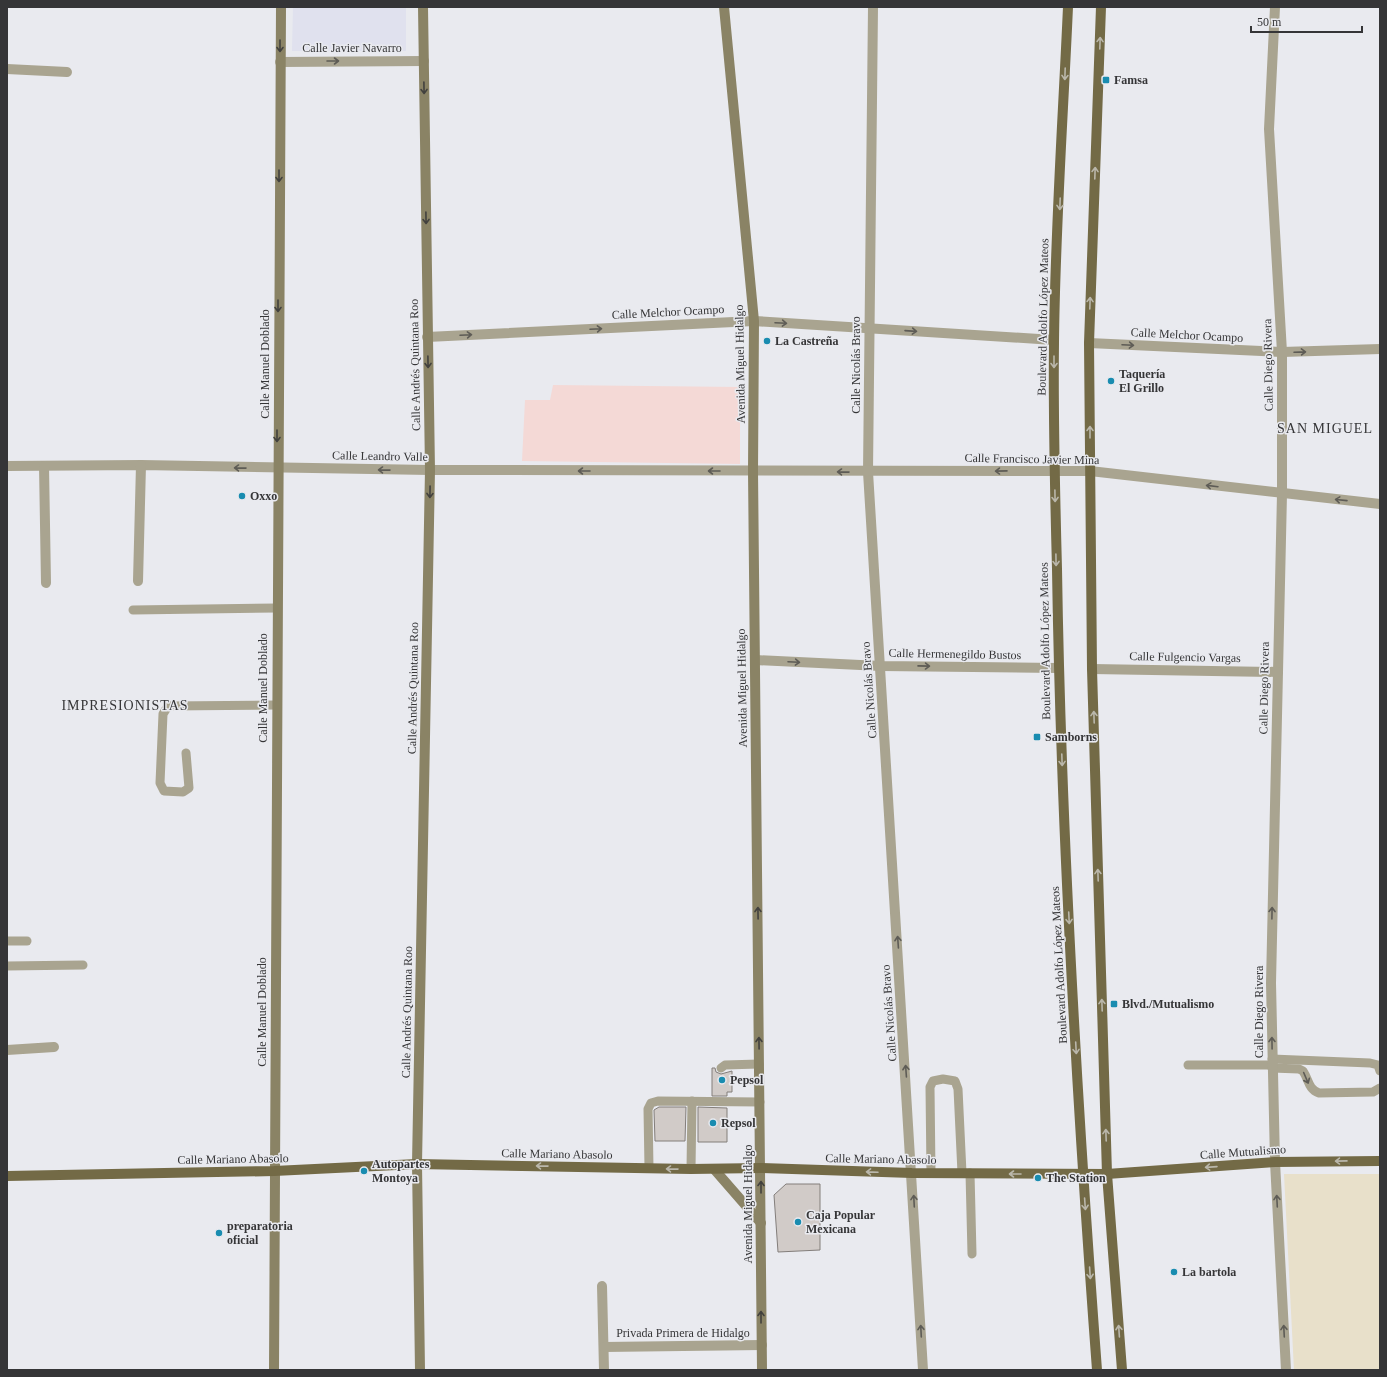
<svg xmlns="http://www.w3.org/2000/svg" width="1387" height="1377" viewBox="0 0 1387 1377" font-family="Georgia,serif">
<style>
.built{fill:#e0e1ee}
.education{fill:#f4d9d6}
.medical{fill:#e8e0ca}
.building{fill:#d1cbc8;stroke:#837e7b}
.lines{fill:none;stroke-linecap:round;stroke-linejoin:round}
.lane{stroke:#a9a490;stroke-width:9}
.street{stroke:#a9a490;stroke-width:10}
.secondary{stroke:#8a8365;stroke-width:10}
.primary{stroke:#736a46;stroke-width:10}
.oneway{stroke:#bab7ab}
.oneway2{stroke:#42413e}
.oneway3{stroke:#5e5c56}
.poi-dot{fill:#198cb0;stroke:#e9eaef;stroke-width:1.5}
.labels{text-anchor:middle;stroke-width:3;stroke-linejoin:round;paint-order:stroke}
.street-label{font-size:12px;fill:#353537;stroke:#e9eaef}
.poi-label{font-size:12px;font-weight:bold;fill:#353537;stroke:#e9eaef;text-anchor:start}
.quarter-label{font-size:14px;letter-spacing:1px;fill:#353537;stroke:#e9eaef}
</style>
<rect width="100%" height="100%" fill="#e9eaef"/>
<polygon class="built" points="293,7 406,7 406,51 292,51"/>
<polygon class="education" points="553,385 740,387 740,464 522,461 525,400 550,400"/>
<polygon class="medical" points="1284,1174 1380,1174 1380,1370 1294,1370"/>
<g class="building">
<polygon points="712,1068 715,1068 716,1072 721,1074 732,1071 732,1092 727,1092 727,1096 712,1096"/>
<polygon points="659,1107 686,1107 685,1141 655,1141 654,1110"/>
<polygon points="698,1107 727,1108 727,1142 698,1142"/>
<polygon points="786,1184 820,1184 820,1250 778,1252 774,1195"/>
</g>
<g class="lines">
<g class="lane">
<polyline points="133,610 277,608"/>
<polyline points="186,753 189,788 183,792 164,791 160,783 163,714 168,706 276,705"/>
<polyline points="7,941 27,941"/>
<polyline points="7,966 83,965"/>
<polyline points="1272,1059 1370,1063 1378,1065 1380,1071"/>
<polyline points="1188,1065 1272,1065"/>
<polyline points="721,1068 725,1065 759,1064"/>
<path d="M1272,1068L1299,1069L1303,1071C1309,1080 1308,1089 1319,1093L1373,1092L1380,1088"/>
<polyline points="649,1168 648,1109 651,1103 658,1101 760,1102"/>
<polyline points="691,1169 692,1101"/>
<polyline points="931,1173 930,1087 933,1081 943,1079 955,1081 958,1089 962,1173"/>
<polyline points="970,1173 972,1254"/>
</g>
<g class="street">
<polyline points="873,7 868,472 923,1370"/>
<polyline points="1275,7 1269,129 1282,352 1282,494 1271,983 1275,1162 1286,1370"/>
<polyline points="280,62 424,61"/>
<polyline points="7,69 67,72"/>
<polyline points="427,337 754,321 1054,340"/>
<polyline points="1089,343 1282,352 1380,349"/>
<polyline points="7,466 141,465 430,470 1090,471 1380,504"/>
<polyline points="44,466 46,583"/>
<polyline points="138,581 141,465"/>
<polyline points="755,660 881,666 1058,668"/>
<polyline points="1092,669 1278,672"/>
<polyline points="7,1050 54,1047"/>
<polyline points="602,1286 604,1370"/>
<polyline points="604,1347 762,1345"/>
</g>
<g class="secondary">
<polyline points="724,7 754,321 753,471 762,1370"/>
<polyline points="714,1169 761,1223"/>
<polyline points="274,1370 281,7"/>
<polyline points="420,1370 417,1164 430,470 423,7"/>
</g>
<g class="primary">
<path d="M1068,7C1063,119 1055,231 1054,343C1053,418 1055,494 1057,569C1061,836 1077,1103 1097,1370"/>
<polyline points="1101,7 1089,343 1092,669 1107,1174 1122,1370"/>
<polyline points="7,1176 274,1171 417,1164 691,1169 761,1168 912,1173 1107,1174 1275,1162 1380,1161"/>
</g>
</g>
<defs><path id="oneway-shaft" d="M-6 0H5M1.5-3L5.5 0L1.5 3" fill="none" stroke-width="1.6" stroke-linecap="round" stroke-linejoin="round"/></defs>
<g class="oneway">
<use href="#oneway-shaft" transform="translate(1100 43) rotate(-88)"/>
<use href="#oneway-shaft" transform="translate(1065 74) rotate(92)"/>
<use href="#oneway-shaft" transform="translate(1095 173) rotate(-88)"/>
<use href="#oneway-shaft" transform="translate(1060 204) rotate(92)"/>
<use href="#oneway-shaft" transform="translate(1090 303) rotate(-88)"/>
<use href="#oneway-shaft" transform="translate(1054 362) rotate(90)"/>
<use href="#oneway-shaft" transform="translate(1090 432) rotate(-90)"/>
<use href="#oneway-shaft" transform="translate(1055 496) rotate(89)"/>
<use href="#oneway-shaft" transform="translate(1056 560) rotate(89)"/>
<use href="#oneway-shaft" transform="translate(1094 717) rotate(-92)"/>
<use href="#oneway-shaft" transform="translate(1062 760) rotate(88)"/>
<use href="#oneway-shaft" transform="translate(1098 875) rotate(-92)"/>
<use href="#oneway-shaft" transform="translate(1069 918) rotate(87)"/>
<use href="#oneway-shaft" transform="translate(1102 1005) rotate(-92)"/>
<use href="#oneway-shaft" transform="translate(1076 1048) rotate(87)"/>
<use href="#oneway-shaft" transform="translate(1106 1135) rotate(-92)"/>
<use href="#oneway-shaft" transform="translate(1341 1161) rotate(179)"/>
<use href="#oneway-shaft" transform="translate(542 1166) rotate(-179)"/>
<use href="#oneway-shaft" transform="translate(1211 1167) rotate(176)"/>
<use href="#oneway-shaft" transform="translate(672 1169) rotate(-179)"/>
<use href="#oneway-shaft" transform="translate(872 1172) rotate(-178)"/>
<use href="#oneway-shaft" transform="translate(1015 1174) rotate(-180)"/>
<use href="#oneway-shaft" transform="translate(1085 1204) rotate(86)"/>
<use href="#oneway-shaft" transform="translate(1090 1273) rotate(86)"/>
<use href="#oneway-shaft" transform="translate(1119 1331) rotate(-94)"/>
</g>
<g class="oneway2">
<use href="#oneway-shaft" transform="translate(280 46) rotate(90)"/>
<use href="#oneway-shaft" transform="translate(424 88) rotate(89)"/>
<use href="#oneway-shaft" transform="translate(279 176) rotate(90)"/>
<use href="#oneway-shaft" transform="translate(426 218) rotate(89)"/>
<use href="#oneway-shaft" transform="translate(278 306) rotate(90)"/>
<use href="#oneway-shaft" transform="translate(428 362) rotate(89)"/>
<use href="#oneway-shaft" transform="translate(277 436) rotate(90)"/>
<use href="#oneway-shaft" transform="translate(430 492) rotate(91)"/>
<use href="#oneway-shaft" transform="translate(758 913) rotate(-91)"/>
<use href="#oneway-shaft" transform="translate(759 1043) rotate(-91)"/>
<use href="#oneway-shaft" transform="translate(761 1187) rotate(-90)"/>
<use href="#oneway-shaft" transform="translate(761 1317) rotate(-90)"/>
</g>
<g class="oneway3">
<use href="#oneway-shaft" transform="translate(333 61)"/>
<use href="#oneway-shaft" transform="translate(781 323) rotate(3)"/>
<use href="#oneway-shaft" transform="translate(596 329) rotate(-3)"/>
<use href="#oneway-shaft" transform="translate(911 331) rotate(4)"/>
<use href="#oneway-shaft" transform="translate(466 335) rotate(-3)"/>
<use href="#oneway-shaft" transform="translate(1128 345) rotate(3)"/>
<use href="#oneway-shaft" transform="translate(1300 352) rotate(-2)"/>
<use href="#oneway-shaft" transform="translate(240 468) rotate(-179)"/>
<use href="#oneway-shaft" transform="translate(384 470) rotate(-179)"/>
<use href="#oneway-shaft" transform="translate(584 471) rotate(-180)"/>
<use href="#oneway-shaft" transform="translate(714 471) rotate(-180)"/>
<use href="#oneway-shaft" transform="translate(1001 471) rotate(179)"/>
<use href="#oneway-shaft" transform="translate(843 472) rotate(-179)"/>
<use href="#oneway-shaft" transform="translate(1212 486) rotate(-173)"/>
<use href="#oneway-shaft" transform="translate(1341 500) rotate(-174)"/>
<use href="#oneway-shaft" transform="translate(794 662) rotate(3)"/>
<use href="#oneway-shaft" transform="translate(924 666) rotate(1)"/>
<use href="#oneway-shaft" transform="translate(1272 913) rotate(-89)"/>
<use href="#oneway-shaft" transform="translate(898 942) rotate(-94)"/>
<use href="#oneway-shaft" transform="translate(1272 1043) rotate(-91)"/>
<use href="#oneway-shaft" transform="translate(906 1071) rotate(-94)"/>
<use href="#oneway-shaft" transform="translate(1306 1078) rotate(67)"/>
<use href="#oneway-shaft" transform="translate(914 1201) rotate(-93)"/>
<use href="#oneway-shaft" transform="translate(1277 1201) rotate(-93)"/>
<use href="#oneway-shaft" transform="translate(921 1331) rotate(-93)"/>
<use href="#oneway-shaft" transform="translate(1284 1331) rotate(-93)"/>
</g>
<g class="poi-dot">
<rect x="1102" y="76" width="8" height="8" rx="2"/>
<circle cx="767" cy="341" r="4"/>
<circle cx="1111" cy="381" r="4"/>
<circle cx="242" cy="496" r="4"/>
<rect x="1033" y="733" width="8" height="8" rx="2"/>
<rect x="1110" y="1000" width="8" height="8" rx="2"/>
<circle cx="722" cy="1080" r="4"/>
<circle cx="713" cy="1123" r="4"/>
<circle cx="364" cy="1171" r="4"/>
<circle cx="1038" cy="1178" r="4"/>
<circle cx="798" cy="1222" r="4"/>
<circle cx="219" cy="1233" r="4"/>
<circle cx="1174" cy="1272" r="4"/>
</g>
<g class="labels">
<g class="street-label">
<text x="352" y="52">Calle Javier Navarro</text>
<text transform="translate(668 312) rotate(-3)" y="4">Calle Melchor Ocampo</text>
<text transform="translate(1043 317) rotate(-89)" y="4">Boulevard Adolfo López Mateos</text>
<text transform="translate(1187 335) rotate(3)" y="4">Calle Melchor Ocampo</text>
<text transform="translate(265 364) rotate(-90)" y="4">Calle Manuel Doblado</text>
<text transform="translate(740 364) rotate(-91)" y="4">Avenida Miguel Hidalgo</text>
<text transform="translate(415 365) rotate(-91)" y="4">Calle Andrés Quintana Roo</text>
<text transform="translate(856 365) rotate(-90)" y="4">Calle Nicolás Bravo</text>
<text transform="translate(1268 365) rotate(-91)" y="4">Calle Diego Rivera</text>
<text transform="translate(380 456) rotate(1)" y="4">Calle Leandro Valle</text>
<text transform="translate(1032 459) rotate(1)" y="4">Calle Francisco Javier Mina</text>
<text transform="translate(1045 641) rotate(-91)" y="4">Boulevard Adolfo López Mateos</text>
<text transform="translate(955 654) rotate(1)" y="4">Calle Hermenegildo Bustos</text>
<text transform="translate(1185 657) rotate(1)" y="4">Calle Fulgencio Vargas</text>
<text transform="translate(263 688) rotate(-90)" y="4">Calle Manuel Doblado</text>
<text transform="translate(413 688) rotate(-89)" y="4">Calle Andrés Quintana Roo</text>
<text transform="translate(742 688) rotate(-91)" y="4">Avenida Miguel Hidalgo</text>
<text transform="translate(1264 688) rotate(-89)" y="4">Calle Diego Rivera</text>
<text transform="translate(869 690) rotate(-94)" y="4">Calle Nicolás Bravo</text>
<text transform="translate(1059 965) rotate(-93)" y="4">Boulevard Adolfo López Mateos</text>
<text transform="translate(262 1012) rotate(-90)" y="4">Calle Manuel Doblado</text>
<text transform="translate(407 1012) rotate(-89)" y="4">Calle Andrés Quintana Roo</text>
<text transform="translate(1259 1012) rotate(-90)" y="4">Calle Diego Rivera</text>
<text transform="translate(889 1013) rotate(-94)" y="4">Calle Nicolás Bravo</text>
<text transform="translate(1243 1152) rotate(-4)" y="4">Calle Mutualismo</text>
<text transform="translate(557 1154) rotate(1)" y="4">Calle Mariano Abasolo</text>
<text transform="translate(233 1159) rotate(-1)" y="4">Calle Mariano Abasolo</text>
<text transform="translate(881 1159) rotate(1)" y="4">Calle Mariano Abasolo</text>
<text transform="translate(748 1204) rotate(-90)" y="4">Avenida Miguel Hidalgo</text>
<text x="683" y="1337">Privada Primera de Hidalgo</text>
</g>
<g class="poi-label">
<text x="1114" y="84">Famsa</text>
<text x="775" y="345">La Castreña</text>
<text x="1119" y="378">Taquería<tspan x="1119" dy="14">El Grillo</tspan></text>
<text x="250" y="500">Oxxo</text>
<text x="1045" y="741">Samborns</text>
<text x="1122" y="1008">Blvd./Mutualismo</text>
<text x="730" y="1084">Pepsol</text>
<text x="721" y="1127">Repsol</text>
<text x="372" y="1168">Autopartes<tspan x="372" dy="14">Montoya</tspan></text>
<text x="1046" y="1182">The Station</text>
<text x="806" y="1219">Caja Popular<tspan x="806" dy="14">Mexicana</tspan></text>
<text x="227" y="1230">preparatoria<tspan x="227" dy="14">oficial</tspan></text>
<text x="1182" y="1276">La bartola</text>
</g>
<g class="quarter-label">
<text x="1325" y="433">SAN MIGUEL</text>
<text x="125" y="710">IMPRESIONISTAS</text>
</g>
</g>
<rect width="1387" height="1377" fill="none" stroke="#353537" stroke-width="16"/>
<path d="M1251 26v6h111v-6" fill="none" stroke="#353537" stroke-width="2"/>
<text x="1257" y="26" font-size="12" fill="#353537" stroke="#e9eaef" stroke-width="3" paint-order="stroke">50 m</text>
</svg>
